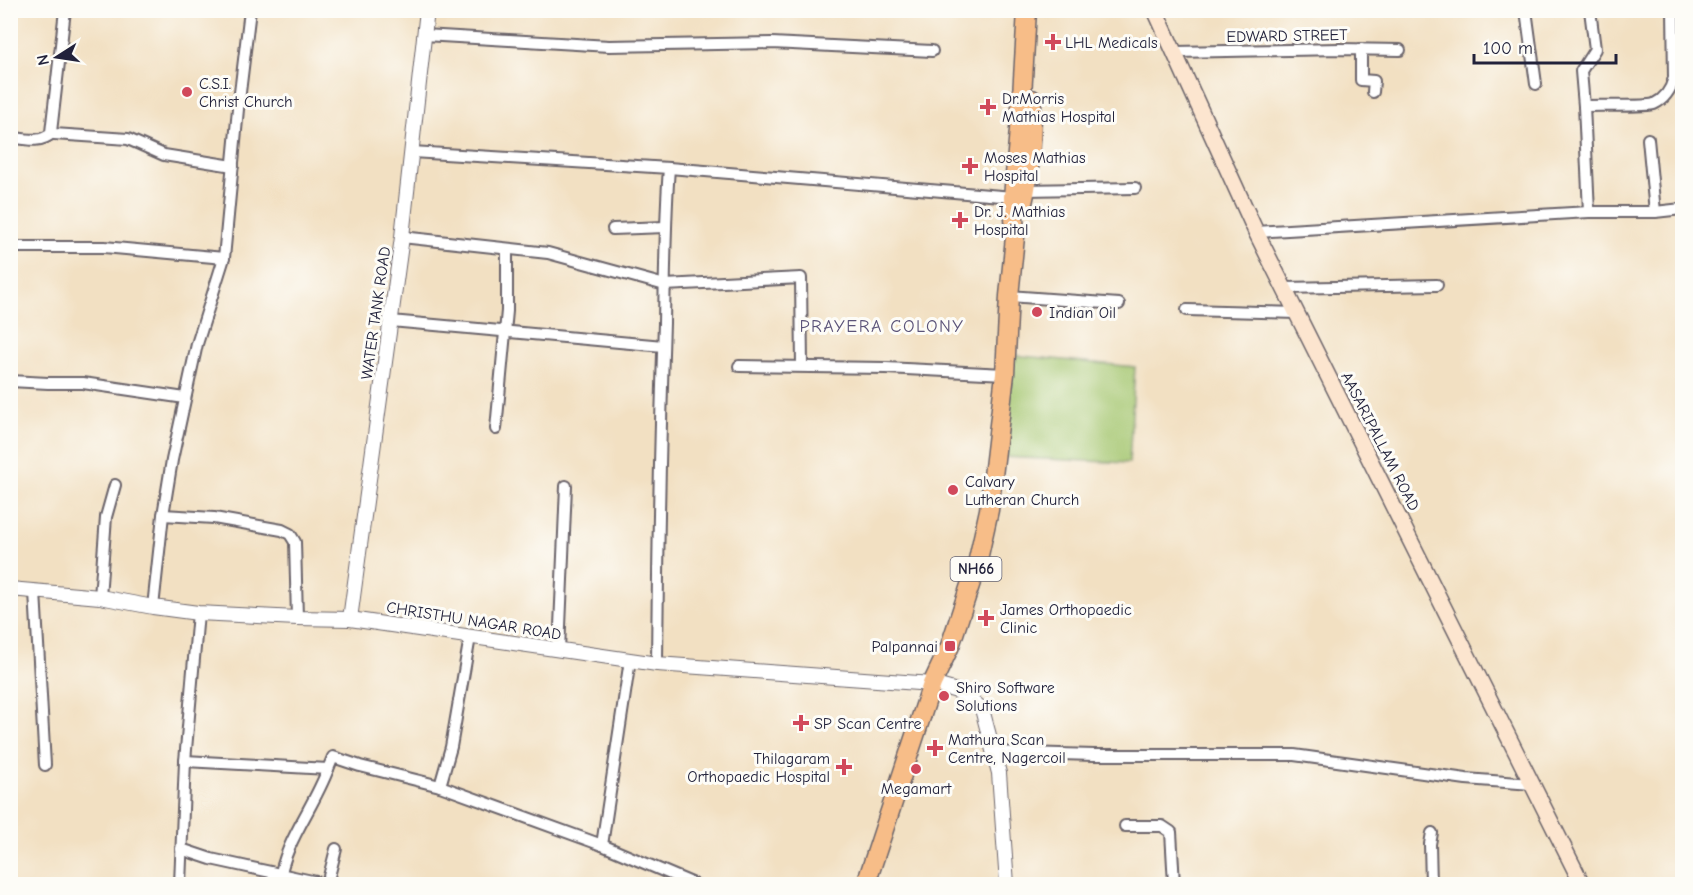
<svg xmlns="http://www.w3.org/2000/svg" width="1693" height="895" viewBox="0 0 1693 895" font-family="'Comic Neue',sans-serif">
<style>
.green{fill:#a4c66f;stroke:#637455;stroke-width:1.5}
.lines{fill:none;stroke-linecap:round;stroke-linejoin:round}
.minor-casing{stroke:#6b646a;stroke-width:14}
.tertiary-casing{stroke:#6b646a;stroke-width:16}
.secondary-casing{stroke:#6b646a;stroke-width:18}
.trunk-casing{stroke:#6b646a;stroke-width:21}
.minor{stroke:#fff;stroke-width:10}
.tertiary{stroke:#fff;stroke-width:14}
.secondary{stroke:#fce5cf;stroke-width:15}
.trunk{stroke:#f7bd88;stroke-width:18}
.poi-dot{fill:#d1495b;stroke:#fdfcf7;stroke-width:2}
.labels{text-anchor:middle;stroke-width:6;stroke-linejoin:round;paint-order:stroke}
.shield{fill:#fdfcf7;stroke:#646373;stroke-width:1.5}
.shield-label{font-size:15px;font-weight:bold;fill:#22223b}
.street-label{font-size:16px;fill:#22223b;stroke:#fdfcf7}
.poi-label{font-size:16px;fill:#22223b;stroke:#fdfcf7;text-anchor:start}
.neighbourhood-label{font-size:18px;letter-spacing:1.5px;fill:#5c5479;stroke:#fdfcf7}
</style>
<rect width="100%" height="100%" fill="#fdfcf7"/>
<filter id="ink" filterUnits="userSpaceOnUse"><feTurbulence type="fractalNoise" baseFrequency=".0167" numOctaves="2"/><feDisplacementMap in="SourceGraphic" scale="12" xChannelSelector="R" yChannelSelector="G"/><feConvolveMatrix kernelMatrix="1 2 1 2 8 2 1 2 1" color-interpolation-filters="sRGB"/></filter>
<filter id="wash" filterUnits="userSpaceOnUse"><feTurbulence type="fractalNoise" baseFrequency=".008" numOctaves="4" result="noise"/><feDisplacementMap in="SourceGraphic" scale="24" xChannelSelector="R" yChannelSelector="G"/><feGaussianBlur stdDeviation="1.35" result="paint"/><feColorMatrix in="noise" values="0 0 0 0 0 0 0 0 0 0 0 0 0 0 0 0 0 1.4 0 .05"/><feComposite in="paint" operator="in"/></filter>
<g filter="url(#wash)">
<rect width="100%" height="100%" fill="#f2e0c2"/>
<polygon class="green" points="1012,355 1135,367 1129,463 1002,457"/>
</g>
<g filter="url(#ink)">
<g class="lines">
<defs>
<g id="minor">
<polyline points="65,10 51,132 54,134 128,139 164,155 233,166"/>
<polyline points="1526,10 1536,84"/>
<polyline points="424,35 609,46 772,43 932,51"/>
<polyline points="1361,49 1361,80 1374,81 1373,92"/>
<polyline points="1175,52 1340,49 1400,50"/>
<polyline points="1584,106 1581,71 1595,49 1590,10"/>
<path d="M10,137C25,139 40,144 52,133"/>
<polyline points="1648,139 1655,212"/>
<polyline points="412,152 669,168 1013,197"/>
<polyline points="1026,190 1135,188"/>
<path d="M1589,212L1584,106C1596,105 1647,107 1654,104C1665,99 1671,89 1674,78L1673,10"/>
<polyline points="613,229 665,227"/>
<polyline points="1256,232 1589,212 1655,212 1682,209"/>
<polyline points="402,237 548,253 665,285 801,278 802,366"/>
<polyline points="10,247 104,247 224,258"/>
<polyline points="1284,288 1437,285"/>
<polyline points="1009,296 1119,304"/>
<polyline points="1187,310 1297,313"/>
<polyline points="391,321 663,346"/>
<polyline points="739,366 886,368 1005,374"/>
<polyline points="10,381 48,383 83,383 185,398"/>
<polyline points="496,429 507,311 507,249"/>
<polyline points="163,515 214,518 282,530 290,534 295,542 297,618"/>
<polyline points="35,592 45,765"/>
<polyline points="100,597 106,517 115,485"/>
<polyline points="153,607 163,515 172,460 197,344 224,258 238,109 250,10"/>
<polyline points="559,650 566,486"/>
<path d="M657,664C658,550 660,437 664,323C665,271 665,220 669,168"/>
<polyline points="994,752 1094,755 1294,755 1466,779 1532,784"/>
<path d="M185,761L328,769C313,809 284,842 279,884"/>
<polyline points="328,769 333,757 360,766 440,786 451,747 470,637"/>
<polyline points="440,786 602,845 694,884"/>
<polyline points="1125,826 1162,826 1171,832 1174,884"/>
<polyline points="602,845 630,660"/>
<polyline points="181,849 211,859 326,884"/>
<polyline points="180,884 185,761 198,613"/>
<polyline points="329,884 327,884 336,849"/>
<polyline points="1431,884 1430,844 1432,833"/>
</g>
<g id="tertiary">
<polyline points="10,589 100,597 153,607 198,613 297,618 350,619 657,664 932,684 957,691 968,697 982,709 999,773 1007,884"/>
<polyline points="350,619 402,237 427,10"/>
</g>
<polyline id="secondary" points="1155,10 1256,232 1582,884"/>
<g id="trunk">
<path d="M1023,203C1031,169 1032,134 1032,99"/>
<polyline points="866,884 932,684 950,646 977,564 989,510 1005,374 1009,296 1015,237 1013,197 1022,96 1027,10"/>
</g>
</defs>
<use href="#minor" class="minor-casing"/>
<use href="#tertiary" class="tertiary-casing"/>
<use href="#secondary" class="secondary-casing"/>
<use href="#trunk" class="trunk-casing"/>
<use href="#minor" class="minor"/>
<use href="#tertiary" class="tertiary"/>
<use href="#secondary" class="secondary"/>
<use href="#trunk" class="trunk"/>
</g>
</g>
<g class="poi-dot">
<path d="M1050 33h6v6h6v6h-6v6h-6v-6h-6v-6h6z"/>
<circle cx="187" cy="92" r="6"/>
<path d="M985 98h6v6h6v6h-6v6h-6v-6h-6v-6h6z"/>
<path d="M967 157h6v6h6v6h-6v6h-6v-6h-6v-6h6z"/>
<path d="M957 211h6v6h6v6h-6v6h-6v-6h-6v-6h6z"/>
<circle cx="1037" cy="312" r="6"/>
<circle cx="953" cy="490" r="6"/>
<path d="M983 609h6v6h6v6h-6v6h-6v-6h-6v-6h6z"/>
<rect x="944" y="640" width="12" height="12" rx="3"/>
<circle cx="944" cy="696" r="6"/>
<path d="M798 714h6v6h6v6h-6v6h-6v-6h-6v-6h6z"/>
<path d="M932 739h6v6h6v6h-6v6h-6v-6h-6v-6h6z"/>
<path d="M841 758h6v6h6v6h-6v6h-6v-6h-6v-6h6z"/>
<circle cx="916" cy="769" r="6"/>
</g>
<g class="labels">
<rect class="shield" x="950.5" y="557" width="51" height="24" rx="4.5"/>
<g class="shield-label">
<text x="976" y="574">NH66</text>
</g>
<g class="street-label">
<text transform="translate(1287 35) rotate(-1)" y="6">EDWARD STREET</text>
<text transform="translate(375 313) rotate(-82)" y="6">WATER TANK ROAD</text>
<text transform="translate(1381 441) rotate(63)" y="6">AASARIPALLAM ROAD</text>
<text transform="translate(474 620) rotate(9)" y="6">CHRISTHU NAGAR ROAD</text>
</g>
<g class="poi-label">
<text x="1065" y="48">LHL Medicals</text>
<text x="199" y="89">C.S.I.<tspan x="199" dy="18">Christ Church</tspan></text>
<text x="1002" y="104">Dr.Morris<tspan x="1002" dy="18">Mathias Hospital</tspan></text>
<text x="984" y="163">Moses Mathias<tspan x="984" dy="18">Hospital</tspan></text>
<text x="974" y="217">Dr. J. Mathias<tspan x="974" dy="18">Hospital</tspan></text>
<text x="1049" y="318">Indian Oil</text>
<text x="965" y="487">Calvary<tspan x="965" dy="18">Lutheran Church</tspan></text>
<text x="1000" y="615">James Orthopaedic<tspan x="1000" dy="18">Clinic</tspan></text>
<text x="938" y="652" text-anchor="end">Palpannai</text>
<text x="956" y="693">Shiro Software<tspan x="956" dy="18">Solutions</tspan></text>
<text x="814" y="729">SP Scan Centre</text>
<text x="948" y="745">Mathura Scan<tspan x="948" dy="18">Centre, Nagercoil</tspan></text>
<text x="830" y="764" text-anchor="end">Thilagaram<tspan x="830" dy="18">Orthopaedic Hospital</tspan></text>
<text x="916" y="794" text-anchor="middle">Megamart</text>
</g>
<g class="neighbourhood-label">
<text x="882" y="332">PRAYERA COLONY</text>
</g>
</g>
<rect width="1693" height="895" fill="none" stroke="#fdfcf7" stroke-width="36"/>
<g transform="translate(57 57) rotate(258)" stroke="#fdfcf7" stroke-width="4.5" paint-order="stroke">
<path d="M0-4.5L10 22L0 15L-10 22Z" fill="#22223b"/>
<text y="-9" font-size="16" font-weight="bold" text-anchor="middle" fill="#22223b">N</text>
</g>
<path d="M1474 54v9h142v-9" fill="none" stroke="#22223b" stroke-width="3"/>
<text x="1483" y="54" font-size="18" fill="#22223b" stroke="#fdfcf7" stroke-width="4.5" paint-order="stroke">100 m</text>
</svg>
